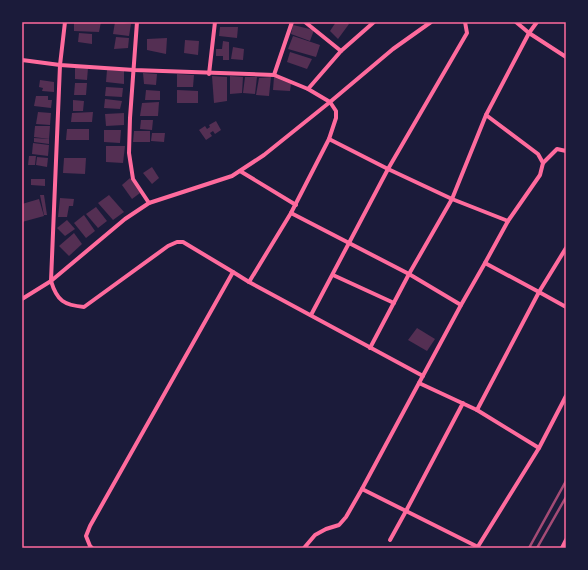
<svg xmlns="http://www.w3.org/2000/svg" width="588" height="570" viewBox="0 0 588 570" font-family="'PT Sans Narrow',sans-serif">
<style>
.building{fill:#542f53}
.lines{fill:none;stroke-linecap:round;stroke-linejoin:round}
.minor{stroke:#ff6b9d;stroke-width:4}
.rail{stroke:#a44b75;stroke-width:2.5}
.neatline{fill:none;stroke:#ff6b9d;stroke-width:1.5}
</style>
<rect width="100%" height="100%" fill="#1b1b3a"/>
<g class="building">
<polygon points="74,22 101,22 99,32 74,31"/>
<polygon points="115,22 131,24 129,36 113,34"/>
<polygon points="336,22 347,22 349,24 338,39 330,31"/>
<polygon points="293,25 314,30 310,41 291,34"/>
<polygon points="220,27 238,27 237,38 219,36"/>
<polygon points="79,33 92,34 92,44 78,42"/>
<polygon points="293,36 320,45 316,57 288,49"/>
<polygon points="116,37 129,38 128,48 114,49"/>
<polygon points="167,38 166,54 147,50 147,39"/>
<polygon points="185,40 199,41 198,55 184,53"/>
<polygon points="223,41 229,42 229,60 223,60 223,56 216,56 216,49 222,49"/>
<polygon points="233,47 244,49 243,60 231,59"/>
<polygon points="290,52 312,59 307,69 287,62"/>
<polygon points="75,67 88,68 87,80 75,79"/>
<polygon points="107,70 124,71 124,84 106,82"/>
<polygon points="143,73 157,74 156,85 144,84"/>
<polygon points="177,74 194,75 193,87 177,87"/>
<polygon points="212,76 227,77 227,101 214,103"/>
<polygon points="230,76 243,77 242,93 230,94"/>
<polygon points="245,77 257,77 255,94 243,93"/>
<polygon points="271,77 269,96 256,95 259,78"/>
<polygon points="274,77 291,84 290,91 273,90"/>
<polygon points="40,80 54,82 54,92 42,91 43,88 39,87"/>
<polygon points="75,83 87,83 86,95 74,95"/>
<polygon points="106,87 123,88 122,97 105,96"/>
<polygon points="146,90 160,91 160,100 145,100"/>
<polygon points="177,90 198,91 198,103 177,103"/>
<polygon points="36,96 48,96 48,100 52,100 51,108 34,106"/>
<polygon points="105,99 122,101 120,109 104,108"/>
<polygon points="73,100 84,101 83,111 73,111"/>
<polygon points="159,102 158,116 140,116 142,103"/>
<polygon points="38,112 51,113 50,125 36,124"/>
<polygon points="93,112 92,122 71,122 72,113"/>
<polygon points="124,113 124,125 106,126 105,114"/>
<polygon points="141,120 153,120 152,130 140,129"/>
<polygon points="216,121 221,130 215,134 213,131 210,133 212,136 206,140 199,130 205,126 207,129 210,127 209,125"/>
<polygon points="35,126 50,126 49,139 34,137"/>
<polygon points="67,129 89,129 89,140 66,140"/>
<polygon points="104,130 121,130 120,143 104,142"/>
<polygon points="134,131 150,131 150,142 133,142"/>
<polygon points="152,133 165,133 164,142 151,141"/>
<polygon points="34,138 49,139 49,144 34,142"/>
<polygon points="33,143 49,145 48,156 32,154"/>
<polygon points="106,146 125,146 123,163 106,162"/>
<polygon points="29,156 36,156 35,165 28,165"/>
<polygon points="37,157 48,158 47,167 36,165"/>
<polygon points="64,158 86,158 85,174 63,173"/>
<polygon points="152,167 159,178 152,184 143,173"/>
<polygon points="130,178 140,193 132,199 122,185"/>
<polygon points="31,179 45,179 45,186 31,185"/>
<polygon points="40,195 44,195 47,215 44,215"/>
<polygon points="109,195 124,212 113,220 98,203"/>
<polygon points="60,198 74,199 73,206 69,206 67,217 58,217"/>
<polygon points="39,199 44,216 22,222 22,204"/>
<polygon points="96,207 107,221 98,228 86,214"/>
<polygon points="84,215 95,231 86,238 74,223"/>
<polygon points="67,220 75,229 65,236 57,228"/>
<polygon points="74,233 82,244 69,256 59,246"/>
<polygon points="417,328 435,339 427,351 408,340"/>
</g>
<g class="lines">
<g class="minor">
<path d="M65,22L60,65L51,281C57,301 64,305 84,307L168,246L177,242H183L233,272"/>
<polyline points="137,22 130,118 129,153 133,179 149,203"/>
<polyline points="305,22 341,51"/>
<polyline points="516,22 529,33 566,57"/>
<polyline points="22,60 60,65 134,70 274,75 308,89 330,102 336,111 336,118 329,139 291,213 249,282"/>
<polyline points="209,74 215,22"/>
<polyline points="274,75 292,22"/>
<polyline points="308,89 341,51 374,22"/>
<polyline points="486,115 538,154 543,163 540,175 508,221"/>
<polyline points="329,139 388,169 452,199 486,115 529,33 537,22"/>
<polyline points="543,163 557,149 566,151"/>
<polyline points="240,171 296,205"/>
<polyline points="291,213 409,274 461,305"/>
<polyline points="333,275 394,303"/>
<polyline points="22,299 51,281 125,219 149,203 232,176 264,155 330,102 393,49 431,22"/>
<polyline points="311,315 388,169 467,33 465,22"/>
<polyline points="370,348 409,274 452,199 508,221 485,263 539,292 566,248"/>
<polyline points="419,383 461,305 485,263"/>
<polyline points="463,403 406,511 362,489 419,383 477,410 539,448"/>
<polyline points="477,410 539,292 566,307"/>
<polyline points="390,540 406,511 478,547"/>
<polyline points="92,548 90,546 86,536 90,526 233,272 249,282 423,376"/>
<polyline points="304,548 315,535 326,529 339,525 346,517 362,489"/>
<polyline points="477,548 539,448 566,396"/>
<polyline points="562,548 566,540"/>
</g>
<g class="rail">
<polyline points="529,548 566,481"/>
<polyline points="537,548 566,497"/>
</g>
</g>
<rect width="588" height="570" fill="none" stroke="#1b1b3a" stroke-width="46"/>
<rect x="23" y="23" width="542" height="524" class="neatline"/>
</svg>
